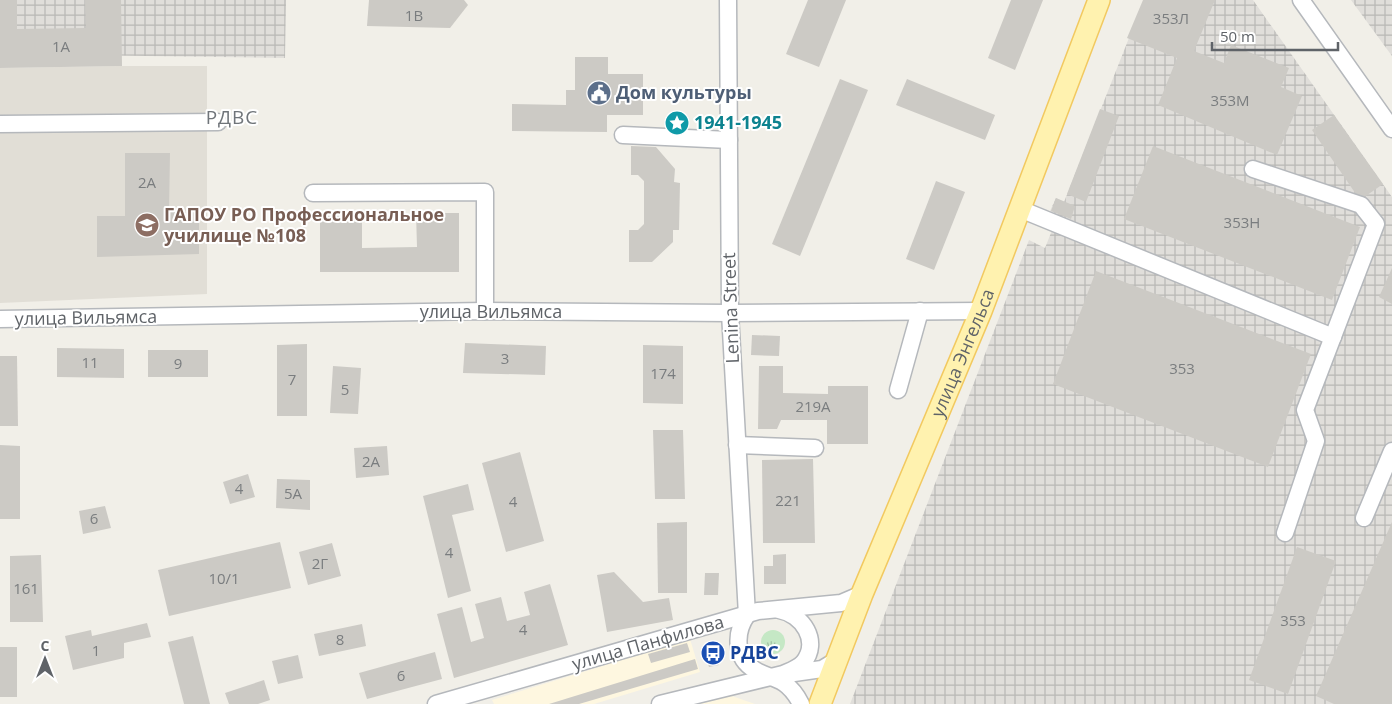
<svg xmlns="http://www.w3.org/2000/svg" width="1392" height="704" viewBox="0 0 1392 704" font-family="'Open Sans',sans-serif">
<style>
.commercial{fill:#fef7e0}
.industrial{fill:url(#industrial-grid)}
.education{fill:#e1ded6}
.grass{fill:url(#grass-tufts)}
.building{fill:#cccac5}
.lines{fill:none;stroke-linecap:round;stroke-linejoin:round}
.minor-casing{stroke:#b5b8bc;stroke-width:19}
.major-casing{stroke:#f2c960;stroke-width:24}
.minor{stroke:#fff;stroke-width:16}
.major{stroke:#fff2af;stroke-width:21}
.labels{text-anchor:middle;stroke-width:4;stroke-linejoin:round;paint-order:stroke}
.number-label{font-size:15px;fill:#7a7d7f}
.service-label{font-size:18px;font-weight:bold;fill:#4e5e75;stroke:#fff;text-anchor:start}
.culture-label{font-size:18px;font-weight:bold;fill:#0d838f;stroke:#fff;text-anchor:start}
.education-label{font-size:18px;font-weight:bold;fill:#785e54;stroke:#fff;text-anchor:start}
.street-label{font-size:18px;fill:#5f6368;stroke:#fff}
.transit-label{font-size:18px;font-weight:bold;fill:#164399;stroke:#fff;text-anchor:start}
.neighbourhood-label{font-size:19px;letter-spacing:1px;fill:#70757a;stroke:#fff}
</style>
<defs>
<pattern id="industrial-grid" width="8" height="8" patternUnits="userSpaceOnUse" patternTransform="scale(1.25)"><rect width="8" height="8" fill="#e0deda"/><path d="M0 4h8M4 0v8" fill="none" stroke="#b9b8b5"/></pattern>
<pattern id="grass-tufts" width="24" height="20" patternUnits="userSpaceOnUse" patternTransform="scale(1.25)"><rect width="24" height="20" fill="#c5e8c5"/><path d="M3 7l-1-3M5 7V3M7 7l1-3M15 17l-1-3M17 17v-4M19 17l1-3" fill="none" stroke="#a3c0a4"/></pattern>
</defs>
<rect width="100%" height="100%" fill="#f1efe8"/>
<g class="commercial">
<polygon points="690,639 700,672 594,704 494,704 492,700"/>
<polygon points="726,694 755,704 684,704"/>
</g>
<g class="industrial">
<polygon points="0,0 286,0 285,58 0,54"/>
<polygon points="1144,0 1253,0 1392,197 1392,704 850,704 1029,240 1045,248 1058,215 1050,211 1056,198 1064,202"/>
<polygon points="1351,0 1392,0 1392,56"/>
</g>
<polygon class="education" points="122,66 207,66 207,294 0,303 0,68"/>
<circle class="grass" cx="773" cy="642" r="12"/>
<g class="building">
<polygon points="0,0 17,0 17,29 86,28 85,0 121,0 122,66 0,68"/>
<polygon points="369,0 464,0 468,5 450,28 367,26"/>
<polygon points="808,0 846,0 819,67 786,54"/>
<polygon points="1011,0 1043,0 1015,70 988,58"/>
<polygon points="1143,0 1215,0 1194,51 1224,63 1231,45 1289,68 1281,87 1302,96 1277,155 1158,105 1177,58 1127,38"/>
<polygon points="575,57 608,57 608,74 643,74 643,115 607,115 607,132 512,131 512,104 566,105 566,90 575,90"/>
<polygon points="840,79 868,90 800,256 772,244"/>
<polygon points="907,79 995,115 985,140 896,105"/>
<polygon points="1100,109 1119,116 1086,202 1067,194"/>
<polygon points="1334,115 1383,184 1360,200 1312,130"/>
<polygon points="631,146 656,147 675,169 674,182 680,183 679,230 673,230 673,242 652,262 629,262 629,230 638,230 644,224 644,181 638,175 631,175"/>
<polygon points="1153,146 1360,227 1332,300 1124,219"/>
<polygon points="125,153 170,153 169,212 199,212 199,254 97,257 97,216 125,216"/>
<polygon points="936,181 965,192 934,270 906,259"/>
<polygon points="1056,198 1075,206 1071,219 1051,211"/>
<polygon points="416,213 459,213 459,272 320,272 320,216 362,216 362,248 417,247"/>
<polygon points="1392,268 1392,304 1379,297"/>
<polygon points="1096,271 1311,354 1268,467 1053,384"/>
<polygon points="752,335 780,336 779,356 751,355"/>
<polygon points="465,343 546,346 545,375 463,373"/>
<polygon points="307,344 307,416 277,416 277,345"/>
<polygon points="643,345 683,346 683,404 643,403"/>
<polygon points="57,348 124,349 124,378 57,377"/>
<rect x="148" y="350" width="60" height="27"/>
<polygon points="0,356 17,356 18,426 0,426"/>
<polygon points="333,366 361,368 358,414 330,413"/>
<polygon points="759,366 783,366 783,393 828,394 828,386 868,386 868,444 827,444 827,420 781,420 777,429 758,429"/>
<polygon points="653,430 683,430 685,499 655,499"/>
<polygon points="0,445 20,446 20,519 0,519"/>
<polygon points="387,446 389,475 356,478 354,448"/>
<polygon points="520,452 544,541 506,552 482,463"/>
<polygon points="813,459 815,543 763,543 762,460"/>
<polygon points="248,474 255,497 230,504 223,482"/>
<polygon points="277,479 310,480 310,510 276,508"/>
<polygon points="468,484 474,510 452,515 471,591 448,598 423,496"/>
<polygon points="105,506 111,528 83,534 79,511"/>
<polygon points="687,522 687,593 658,593 657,523"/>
<polygon points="1392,522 1392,704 1334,704 1316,696"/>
<polygon points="280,542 291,588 169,616 158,570"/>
<polygon points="332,543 341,576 308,585 299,552"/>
<polygon points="1297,547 1336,561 1288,694 1249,680"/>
<polygon points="786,554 786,584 764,584 764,566 773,566 773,555"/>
<polygon points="41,555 43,622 10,622 10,556"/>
<polygon points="614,572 643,602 669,598 673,620 607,632 597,575"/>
<polygon points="705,573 719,573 718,595 704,595"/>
<polygon points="550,584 568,645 454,678 437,614 462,607 471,642 484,638 475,604 501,597 507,621 530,615 524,592"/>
<polygon points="147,623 151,637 124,643 124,658 73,670 65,636 91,630 92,636"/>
<polygon points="362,624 366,646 319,656 314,634"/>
<polygon points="193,636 210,704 184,704 168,642"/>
<polygon points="687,643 690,652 651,663 648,654"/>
<polygon points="712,643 719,665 709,667 703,646"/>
<rect x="0" y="647" width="17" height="50"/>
<polygon points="435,652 442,679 367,699 359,673"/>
<polygon points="298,655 303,678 278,684 272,661"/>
<polygon points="695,659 698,669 579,704 549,704"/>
<polygon points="264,680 270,700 258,704 229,704 225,693"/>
</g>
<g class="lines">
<defs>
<g id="minor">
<polyline points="728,0 730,313 747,615"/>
<polyline points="1301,0 1392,129"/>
<polyline points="0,124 218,122"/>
<polyline points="623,135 729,140"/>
<polyline points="1253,169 1361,205 1376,224 1305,410 1316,441 1285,533"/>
<polyline points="313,193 485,192 485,311"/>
<polyline points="1020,209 1333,337"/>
<polyline points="0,319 485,311 730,313 981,311"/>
<polyline points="898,390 920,311"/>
<polyline points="737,445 815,448"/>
<polyline points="1364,518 1392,451"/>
<path d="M747,615C735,632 734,658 755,670C764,676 775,677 784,683C791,688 797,696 801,704"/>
<polyline points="787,674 822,669 837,660"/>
<polyline points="436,704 758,611 841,603 862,594"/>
<path d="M660,704L783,674C790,671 797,669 803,663C821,641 802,614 779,610"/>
</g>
<g id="major">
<path id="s1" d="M820,704L862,594L981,311L1099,0"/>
</g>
</defs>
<use href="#minor" class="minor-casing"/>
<use href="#major" class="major-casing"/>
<use href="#minor" class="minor"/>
<use href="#major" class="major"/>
</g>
<defs>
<symbol id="civic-disc" viewBox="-11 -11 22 22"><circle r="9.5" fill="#5c6f8a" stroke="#fff"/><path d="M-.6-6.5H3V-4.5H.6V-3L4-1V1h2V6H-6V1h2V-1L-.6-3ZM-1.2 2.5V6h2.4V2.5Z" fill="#fff"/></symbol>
<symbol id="sight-disc" viewBox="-11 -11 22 22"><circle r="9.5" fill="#0f9aa8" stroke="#fff"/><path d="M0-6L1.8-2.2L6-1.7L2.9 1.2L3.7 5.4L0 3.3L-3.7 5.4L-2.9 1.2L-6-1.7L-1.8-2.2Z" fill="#fff"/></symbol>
<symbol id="university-disc" viewBox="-11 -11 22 22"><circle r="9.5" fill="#8d6e63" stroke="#fff"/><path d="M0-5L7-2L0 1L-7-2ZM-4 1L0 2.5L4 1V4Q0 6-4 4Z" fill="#fff"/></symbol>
<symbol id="bus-disc" viewBox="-11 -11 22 22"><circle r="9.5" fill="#1a4fb4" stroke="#fff"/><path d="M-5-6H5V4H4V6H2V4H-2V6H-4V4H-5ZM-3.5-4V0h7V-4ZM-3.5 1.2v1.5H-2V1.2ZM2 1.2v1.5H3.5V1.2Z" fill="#fff"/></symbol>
</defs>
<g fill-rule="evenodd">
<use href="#civic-disc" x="585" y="79" width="28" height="28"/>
<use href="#sight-disc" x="663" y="109" width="28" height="28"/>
<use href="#university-disc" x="133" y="211" width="28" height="28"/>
<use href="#bus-disc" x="699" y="639" width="28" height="28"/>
</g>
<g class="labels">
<g class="number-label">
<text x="414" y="21">1В</text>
<text x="1171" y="24">353Л</text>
<text x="61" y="52">1А</text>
<text x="1230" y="106">353М</text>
<text x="147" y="188">2А</text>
<text x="1242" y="228">353Н</text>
<text x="505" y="364">3</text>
<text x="90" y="368">11</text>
<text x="178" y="369">9</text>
<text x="1182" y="374">353</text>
<text x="663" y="379">174</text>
<text x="292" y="385">7</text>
<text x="345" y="395">5</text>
<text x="813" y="412">219А</text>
<text x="371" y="467">2А</text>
<text x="239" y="494">4</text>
<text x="293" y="499">5А</text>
<text x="788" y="506">221</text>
<text x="513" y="507">4</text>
<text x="94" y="524">6</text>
<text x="449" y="558">4</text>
<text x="320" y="569">2Г</text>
<text x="224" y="584">10/1</text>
<text x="26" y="594">161</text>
<text x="1293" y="626">353</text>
<text x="523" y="635">4</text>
<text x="340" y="645">8</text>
<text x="96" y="656">1</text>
<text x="401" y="681">6</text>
</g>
<g class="service-label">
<text x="616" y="99">Дом культуры</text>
</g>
<g class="culture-label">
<text x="694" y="129">1941-1945</text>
</g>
<g class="education-label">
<text x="164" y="221">ГАПОУ РО Профессиональное<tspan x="164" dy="21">училище №108</tspan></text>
</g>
<g class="street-label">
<text transform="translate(731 308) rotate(-92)" y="6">Lenina Street</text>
<text x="491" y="318">улица Вильямса</text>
<text transform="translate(86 318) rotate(-1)" y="6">улица Вильямса</text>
<text dy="6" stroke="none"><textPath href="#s1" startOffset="379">улица Энгельса</textPath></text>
<text transform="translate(648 643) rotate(-16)" y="6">улица Панфилова</text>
</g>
<g class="transit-label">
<text x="730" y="659">РДВС</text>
</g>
<g class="neighbourhood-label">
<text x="232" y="124">РДВС</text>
</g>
</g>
<g transform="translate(45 659)" stroke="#ffffff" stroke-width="4" paint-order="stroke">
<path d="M0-4L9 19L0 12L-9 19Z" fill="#5f6368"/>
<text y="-8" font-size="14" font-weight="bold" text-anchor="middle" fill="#5f6368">С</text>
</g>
<path d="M1212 42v8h126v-8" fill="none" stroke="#5f6368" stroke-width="2.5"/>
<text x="1220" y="42" font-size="15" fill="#5f6368" stroke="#ffffff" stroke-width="4" paint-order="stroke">50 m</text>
</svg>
